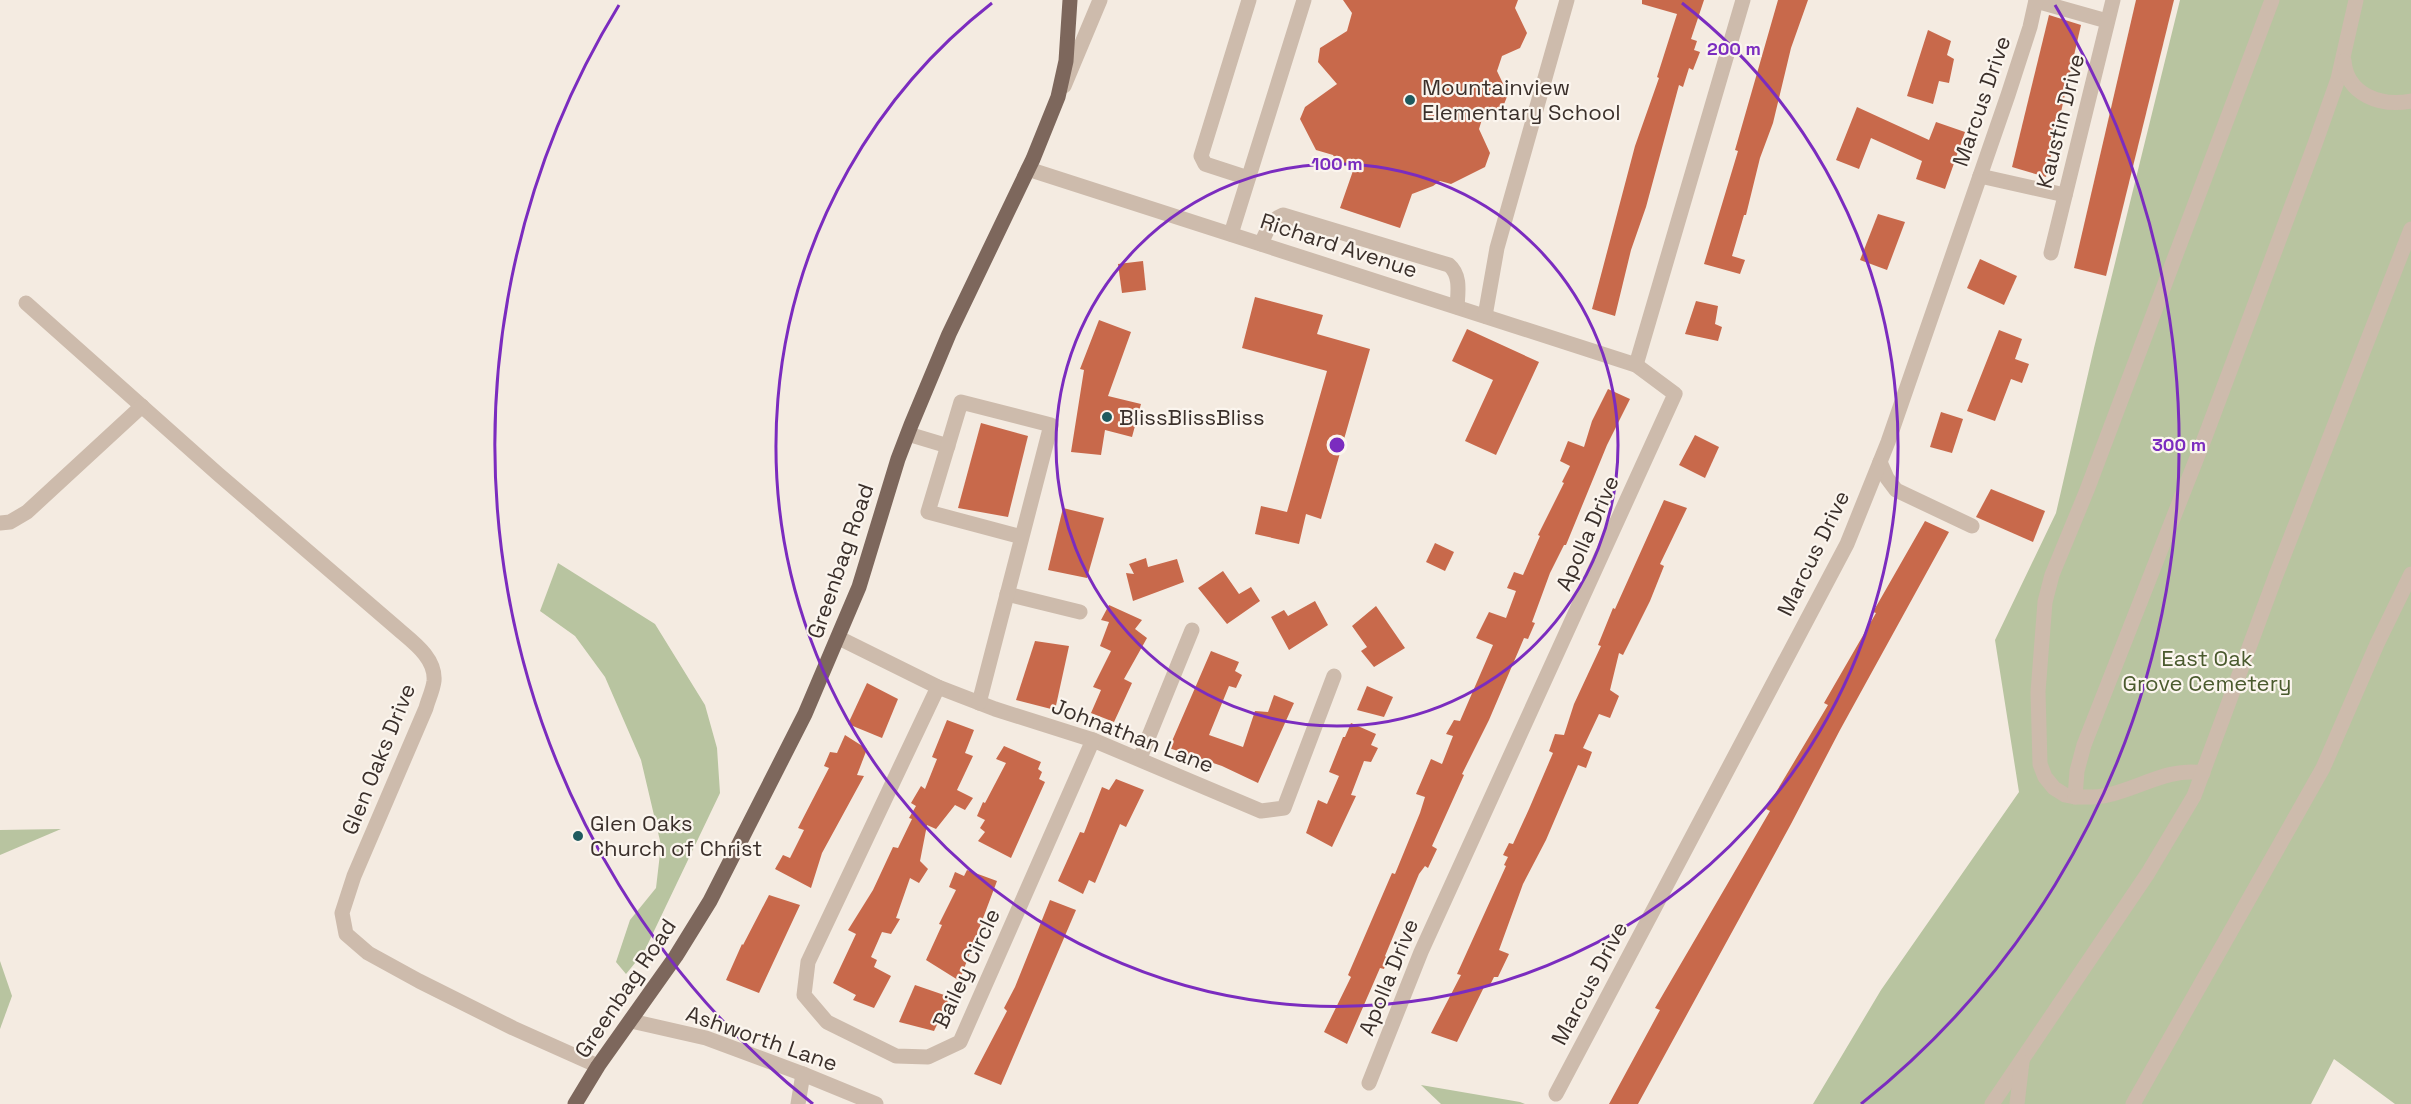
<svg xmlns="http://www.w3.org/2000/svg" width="2411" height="1104" viewBox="0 0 2411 1104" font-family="'Space Grotesk',sans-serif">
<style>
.green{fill:#b8c4a0}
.building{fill:#c8694b}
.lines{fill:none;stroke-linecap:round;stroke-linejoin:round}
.minor{stroke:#cdbbac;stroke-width:15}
.major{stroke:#7d675c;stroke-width:15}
.ring{fill:none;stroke:#7b2cbf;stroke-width:3}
.poi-dot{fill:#1f5a5e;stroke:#fbf5ee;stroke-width:2}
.labels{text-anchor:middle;stroke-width:4.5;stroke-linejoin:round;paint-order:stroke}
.poi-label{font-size:22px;fill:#3b302b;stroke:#fbf5ee;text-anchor:start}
.street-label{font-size:22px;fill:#3b302b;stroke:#fbf5ee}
.park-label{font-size:22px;fill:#4a5a2e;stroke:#fbf5ee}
.centre{fill:#7b2cbf;stroke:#fbf5ee;stroke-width:3}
.ring-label{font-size:18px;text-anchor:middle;font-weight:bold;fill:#7b2cbf;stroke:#fbf5ee;stroke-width:4.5;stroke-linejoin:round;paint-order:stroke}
</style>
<rect width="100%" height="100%" fill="#f4ebe1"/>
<g class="green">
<polygon points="2180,0 2411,0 2411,1104 2395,1104 2334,1059 2311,1104 1813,1104 1881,990 2019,792 1995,640 2056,513 2094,348"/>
<polygon points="558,563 655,624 705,705 717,748 720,793 644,952 626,974 616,962 630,920 656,888 661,845 641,760 605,677 575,636 540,611"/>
<polygon points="61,829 0,855 0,830"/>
<polygon points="0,961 12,996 0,1029"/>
<polygon points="1421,1085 1520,1102 1525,1104 1441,1104"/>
</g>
<g class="building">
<polygon points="1343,0 1518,0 1515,8 1527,33 1520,48 1502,56 1497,71 1508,94 1503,107 1483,116 1479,129 1490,153 1485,167 1451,184 1440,181 1433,186 1412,194 1400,228 1340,208 1354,168 1337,162 1333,155 1316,150 1300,119 1305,107 1337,84 1318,62 1320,48 1347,31 1352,13"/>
<polygon points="1642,0 1704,0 1691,39 1697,41 1694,50 1700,52 1693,70 1689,68 1683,87 1679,85 1646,207 1631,250 1615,316 1592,309 1635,146 1659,78 1657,77 1677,14 1642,4"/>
<polygon points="1778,0 1808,0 1791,48 1773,123 1760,158 1746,215 1744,215 1732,256 1745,260 1740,274 1704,264 1738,151 1735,150"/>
<polygon points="2136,0 2174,0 2106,276 2074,268"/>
<polygon points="2049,15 2081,25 2046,177 2012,167"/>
<polygon points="1928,30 1951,41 1947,55 1954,59 1949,83 1939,81 1933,104 1907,96"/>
<polygon points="1857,107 1929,140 1936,122 1965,132 1945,189 1916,179 1922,161 1871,138 1859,169 1836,160"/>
<polygon points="1878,214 1905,222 1887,270 1860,260"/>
<polygon points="1980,259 2017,276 2004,305 1967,288"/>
<polygon points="1143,261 1146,290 1122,293 1118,264"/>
<polygon points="1255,297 1323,315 1317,334 1370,349 1321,519 1306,514 1299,544 1255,534 1261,506 1287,512 1327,371 1242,348"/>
<polygon points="1696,301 1718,306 1715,324 1722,327 1718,341 1685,334"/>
<polygon points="1099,320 1131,332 1108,396 1141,404 1132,437 1105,430 1101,455 1071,452 1084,370 1080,369"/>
<polygon points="1467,329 1539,362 1496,455 1465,441 1493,380 1452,361"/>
<polygon points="1999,330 2022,339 2015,359 2029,364 2022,383 2011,379 1995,421 1967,411"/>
<polygon points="1608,389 1630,399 1607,445 1566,545 1564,545 1550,573 1532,622 1535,623 1528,639 1524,638 1489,720 1462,774 1464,775 1432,846 1437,849 1428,868 1425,866 1419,874 1385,956 1388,959 1384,969 1380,968 1347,1044 1324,1032 1351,977 1348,975 1392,873 1395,874 1420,813 1425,797 1416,794 1431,759 1442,764 1453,736 1446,734 1454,720 1460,721 1493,645 1476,638 1489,612 1506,618 1516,591 1507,588 1514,572 1523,575 1540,536 1538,535 1564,483 1562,482 1570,466 1560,461 1568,441 1584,447 1592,421"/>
<polygon points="1941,412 1963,419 1952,453 1930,447"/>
<polygon points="981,423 1028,436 1008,517 958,508"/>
<polygon points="1695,435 1719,447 1705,478 1679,465"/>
<polygon points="1991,489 2045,511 2033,542 1976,517"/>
<polygon points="1664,500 1687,508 1660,564 1664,566 1650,601 1623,655 1619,653 1610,690 1619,696 1610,718 1599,714 1583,748 1592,752 1586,768 1578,765 1546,840 1523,884 1499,950 1509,954 1498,977 1494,977 1489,987 1485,985 1457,1042 1431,1033 1461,975 1457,974 1506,866 1504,865 1508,857 1503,855 1509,843 1513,844 1529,809 1553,753 1549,751 1555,734 1564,735 1574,704 1601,646 1598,645 1613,608 1615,609"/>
<polygon points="1063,508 1104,518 1087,578 1048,570"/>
<polygon points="1925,521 1949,532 1840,730 1791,824 1638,1104 1609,1104 1660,1010 1655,1008 1770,811 1766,809 1828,705 1824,703 1876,613 1873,612"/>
<polygon points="1435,543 1454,552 1445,571 1426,562"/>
<polygon points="1146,558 1148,567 1177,559 1184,582 1133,601 1126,573 1134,574 1129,564"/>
<polygon points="1223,571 1239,594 1251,587 1260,601 1227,624 1198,588"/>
<polygon points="1315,601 1328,625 1289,650 1271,617 1284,610 1288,616"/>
<polygon points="1109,605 1142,620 1135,629 1147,638 1124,679 1132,683 1114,722 1091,713 1101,690 1093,687 1111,651 1100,646 1109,622 1101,620"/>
<polygon points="1376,606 1405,648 1374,667 1361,651 1367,647 1352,626"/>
<polygon points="1035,641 1069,646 1055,710 1016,700"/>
<polygon points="1211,651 1239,662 1235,671 1242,675 1236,688 1229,686 1209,735 1243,747 1255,711 1268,712 1274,695 1294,703 1258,783 1222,766 1169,748"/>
<polygon points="867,683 898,699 882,738 848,724"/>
<polygon points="1367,686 1393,697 1384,717 1357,710"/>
<polygon points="947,720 974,730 965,753 973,756 957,790 973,798 965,810 955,805 936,829 927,825 920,861 928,869 919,883 910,878 896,918 900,919 891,934 882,932 871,957 877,960 874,967 891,976 874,1008 853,1000 856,995 833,983 856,934 848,930 873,890 893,847 898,848 912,819 909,818 916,806 911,803 921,786 925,789 937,759 932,757"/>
<polygon points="1351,723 1376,734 1371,745 1378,748 1371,762 1364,761 1351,795 1356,796 1332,847 1306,833 1318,800 1327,804 1339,776 1329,772 1343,737 1345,737"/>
<polygon points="845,735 867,749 857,775 864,776 822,853 811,888 775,869 783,855 790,858 804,830 798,828 829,768 824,766 830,752 837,753"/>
<polygon points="1004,746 1041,762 1038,769 1042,772 1039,779 1045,782 1011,858 978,841 985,832 980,828 985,820 977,816 983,802 985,803 1006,763 996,759"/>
<polygon points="1116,779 1144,790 1126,827 1120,824 1095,883 1089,880 1083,894 1058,881 1080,832 1084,833 1102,787 1109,790"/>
<polygon points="967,870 997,881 962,974 958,980 926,960 942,925 939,924 956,890 949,887 955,872 964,876"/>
<polygon points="769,895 800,905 759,993 726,980 742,944 743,945"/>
<polygon points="1050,900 1076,910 1001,1085 974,1074 1007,1011 1004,1008 1015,987"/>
<polygon points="915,985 950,997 934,1031 899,1022"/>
</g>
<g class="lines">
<g class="minor">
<polyline points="2272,0 2087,490 2052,575 2045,602 2038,692 2040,764 2045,777 2054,788 2065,795 2075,797 2077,771 2084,745 2205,437 2315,144 2338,79 2356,0"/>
<polyline points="2036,1 2107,21"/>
<path d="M2344,61C2347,95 2381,107 2411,101"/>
<polyline points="1064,86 1100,0"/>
<polyline points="1028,169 1636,365 1675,394 1421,952 1369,1083"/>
<polyline points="1980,176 2065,195"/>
<polyline points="1248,178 1205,164 1201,156 1249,0"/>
<polyline points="1231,234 1304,0"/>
<path d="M1261,244C1267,231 1270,220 1283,215L1449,265C1461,275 1458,292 1457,307"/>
<polyline points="2051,253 2113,0"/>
<path d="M26,303L218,474L398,629C413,642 436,658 434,681C433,690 428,700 426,708L354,876L342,913L346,934L368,953L419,981L513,1028L598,1066"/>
<polyline points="1485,316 1497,248 1567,0"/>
<polyline points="1636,365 1743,0"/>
<polyline points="908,434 948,446"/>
<polyline points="1880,462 1887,478 1896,490 1972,526"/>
<polyline points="0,523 10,522 27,512 142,406"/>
<polyline points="1007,594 1080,612"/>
<polyline points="839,638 938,687 995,709 1093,740 1261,811 1284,808 1334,676"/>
<polyline points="938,687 808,962 804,995 827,1022 896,1056 928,1057 960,1042 1093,740"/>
<polyline points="979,703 1051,425 961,402 928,512 1022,537"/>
<polyline points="1140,758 1192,630"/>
<path d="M2075,797C2086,797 2097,798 2108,795C2140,788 2169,767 2203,773"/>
<polyline points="631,1021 706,1038 803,1074 876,1104"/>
<polyline points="1556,1094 1847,544 1888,442 2008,95 2030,27 2036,0"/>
<polyline points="798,1104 803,1074"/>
<polyline points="1992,1104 2148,873 2194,796 2276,575 2411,229"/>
<polyline points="2017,1104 2022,1062"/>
<polyline points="2133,1104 2323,768 2377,644 2411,574"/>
</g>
<polyline class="major" points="575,1104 598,1066 676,956 710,901 805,714 859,587 898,459 911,425 949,334 1033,159 1058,97 1066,61 1070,0"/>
</g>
<g class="ring">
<circle cx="1337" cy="445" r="281"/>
<path d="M1682 3A561 561 0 1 1 992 3"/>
<path d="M813 1104A842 842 0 0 1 619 5M2055 5A842 842 0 0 1 1861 1104"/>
</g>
<g class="poi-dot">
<circle cx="1410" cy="100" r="6"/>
<circle cx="1107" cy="417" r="6"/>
<circle cx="578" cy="836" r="6"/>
</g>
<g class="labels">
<g class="poi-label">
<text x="1422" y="95">Mountainview<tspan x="1422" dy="25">Elementary School</tspan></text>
<text x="1119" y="425">BlissBlissBliss</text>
<text x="590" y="831">Glen Oaks<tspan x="590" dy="25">Church of Christ</tspan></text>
</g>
<g class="street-label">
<text transform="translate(1981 101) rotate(-71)" y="8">Marcus Drive</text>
<text transform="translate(2060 121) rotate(-76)" y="8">Kaustin Drive</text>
<text transform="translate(1339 245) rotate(18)" y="8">Richard Avenue</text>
<text transform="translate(1587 533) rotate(-66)" y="8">Apolla Drive</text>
<text transform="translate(1813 553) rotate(-64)" y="8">Marcus Drive</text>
<text transform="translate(840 561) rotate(-71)" y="8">Greenbag Road</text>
<text transform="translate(1133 735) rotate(21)" y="8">Johnathan Lane</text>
<text transform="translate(378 759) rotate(-68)" y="8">Glen Oaks Drive</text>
<text transform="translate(966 968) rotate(-65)" y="8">Bailey Circle</text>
<text transform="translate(1388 977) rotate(-68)" y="8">Apolla Drive</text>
<text transform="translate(1589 983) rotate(-62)" y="8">Marcus Drive</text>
<text transform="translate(625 988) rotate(-56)" y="8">Greenbag Road</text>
<text transform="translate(762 1038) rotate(19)" y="8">Ashworth Lane</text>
</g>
<g class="park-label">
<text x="2207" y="666">East Oak<tspan x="2207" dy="25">Grove Cemetery</tspan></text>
</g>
</g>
<circle cx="1337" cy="445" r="9" class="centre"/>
<g class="ring-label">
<text x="1734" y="55">200 m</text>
<text x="1337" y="170">100 m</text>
<text x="2179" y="451">300 m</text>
</g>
</svg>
